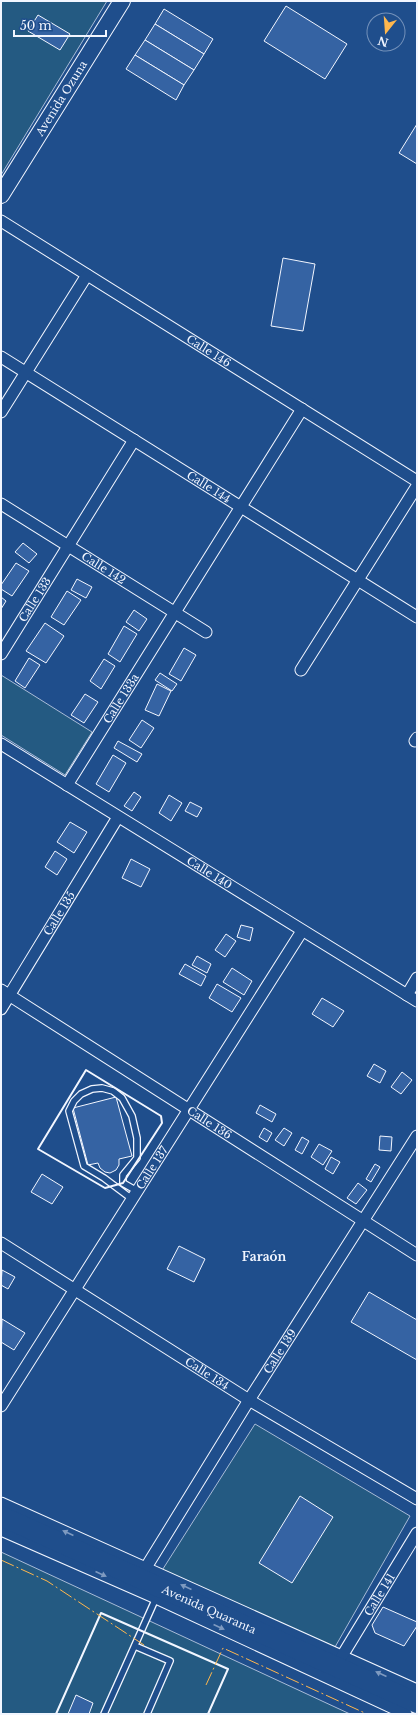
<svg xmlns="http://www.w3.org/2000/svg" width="418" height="1715" viewBox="0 0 418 1715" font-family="'Libre Baskerville',serif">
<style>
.green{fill:#245a82;stroke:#a8bbd7}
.building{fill:#3563a3;stroke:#f2f6ff}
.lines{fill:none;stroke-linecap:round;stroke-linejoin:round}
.lane-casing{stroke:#f2f6ff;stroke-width:8}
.street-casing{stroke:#f2f6ff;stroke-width:13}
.secondary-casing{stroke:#f2f6ff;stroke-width:18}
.highway-casing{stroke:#f2f6ff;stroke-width:22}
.lane{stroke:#1f4e8c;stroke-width:5.5}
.street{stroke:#1f4e8c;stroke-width:11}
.secondary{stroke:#1f4e8c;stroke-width:16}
.highway{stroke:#1f4e8c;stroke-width:20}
.wall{stroke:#f2f6ff;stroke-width:2}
.power{stroke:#ffb74d;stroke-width:1;stroke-dasharray:14 3 2 3;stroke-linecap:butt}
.oneway{fill:#7e9ac0}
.labels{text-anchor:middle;stroke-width:3;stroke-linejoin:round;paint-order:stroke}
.street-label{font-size:11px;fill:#f2f6ff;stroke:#1f4e8c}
.neighbourhood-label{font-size:12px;font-weight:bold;fill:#f2f6ff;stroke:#1f4e8c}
</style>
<rect width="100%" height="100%" fill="#1f4e8c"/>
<g class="green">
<polygon points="1,1 107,1 1,175"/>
<polygon points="1,675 92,732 65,775 1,735"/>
<polygon points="255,1424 410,1516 335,1647 161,1572"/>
<polygon points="1,1552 350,1714 1,1714"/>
</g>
<g class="building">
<polygon points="286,6 347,44 325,79 264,41"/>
<polygon points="164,9 213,39 204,54 155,24"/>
<polygon points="38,15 70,34 60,50 28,31"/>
<polygon points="155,24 204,54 194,70 145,40"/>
<polygon points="145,40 194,70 184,85 135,55"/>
<polygon points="135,55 184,85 176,100 126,69"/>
<polygon points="417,124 417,164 399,153"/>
<polygon points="283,258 315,264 303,331 271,326"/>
<polygon points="23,543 37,554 29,563 15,552"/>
<polygon points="16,563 29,571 12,596 1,589 1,585"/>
<polygon points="77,579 92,587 86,598 71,590"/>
<polygon points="67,591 81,600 64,625 51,617"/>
<polygon points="1,597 6,601 1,609"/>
<polygon points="134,610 147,619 139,631 126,622"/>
<polygon points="45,623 64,636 46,663 26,651"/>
<polygon points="124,626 137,634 120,662 108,654"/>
<polygon points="184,648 196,655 181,681 169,674"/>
<polygon points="29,658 40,665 25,688 15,681"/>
<polygon points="104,659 115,666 101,689 90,681"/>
<polygon points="160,673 177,684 172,691 155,680"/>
<polygon points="157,684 171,691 159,716 145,710"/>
<polygon points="85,694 98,702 84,723 71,715"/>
<polygon points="142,720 154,728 141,748 129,740"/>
<polygon points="118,741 142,754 137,762 114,748"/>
<polygon points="113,755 126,763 109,792 96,784"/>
<polygon points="134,792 141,797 132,811 124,806"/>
<polygon points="169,795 182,803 171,821 159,813"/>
<polygon points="190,802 202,808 197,817 185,811"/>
<polygon points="70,822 87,832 74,853 57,842"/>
<polygon points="55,851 67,859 57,875 45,867"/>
<polygon points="131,859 150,869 141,887 122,878"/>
<polygon points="241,925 253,928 250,941 237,937"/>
<polygon points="226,934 236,941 225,957 215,950"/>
<polygon points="197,956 211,964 207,973 192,965"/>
<polygon points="185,964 206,976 201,986 179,974"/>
<polygon points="232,968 252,981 244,995 223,982"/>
<polygon points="217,984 241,998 232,1012 209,998"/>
<polygon points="322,998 344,1011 333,1027 312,1014"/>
<polygon points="374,1064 386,1071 380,1083 367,1076"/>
<polygon points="402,1072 412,1080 401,1094 391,1087"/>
<polygon points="116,1097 132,1156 119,1159 119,1165 116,1170 110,1173 105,1172 100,1168 98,1163 88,1165 73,1108"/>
<polygon points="260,1105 276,1114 272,1122 256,1113"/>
<polygon points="264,1128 272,1133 267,1142 259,1137"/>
<polygon points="284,1128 292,1133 284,1146 275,1140"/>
<polygon points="380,1136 392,1137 391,1151 379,1150"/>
<polygon points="302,1137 309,1141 302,1154 295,1150"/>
<polygon points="319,1144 332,1151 323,1165 311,1157"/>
<polygon points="331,1157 340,1162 333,1174 325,1169"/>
<polygon points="375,1164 380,1167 371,1182 366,1179"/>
<polygon points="42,1174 63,1187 52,1204 31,1192"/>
<polygon points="358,1183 367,1190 356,1204 347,1198"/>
<polygon points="179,1246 205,1259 194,1282 167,1269"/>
<polygon points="2,1270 15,1277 8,1289 1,1285"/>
<polygon points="369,1292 417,1320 417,1360 351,1322"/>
<polygon points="2,1319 25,1333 14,1350 1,1342"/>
<polygon points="300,1496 333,1517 292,1583 259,1563"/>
<polygon points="383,1607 417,1622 417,1626 404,1646 375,1633 372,1625"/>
<polygon points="76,1695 93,1703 89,1714 68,1714"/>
</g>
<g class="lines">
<defs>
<g id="lane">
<polyline points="132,1199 104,1178 84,1166 69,1111 74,1101 81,1094 92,1089 102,1088 113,1091 122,1098 132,1116 137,1138 137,1158 123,1175 123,1183 137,1191"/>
<polyline points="135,1646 170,1661 147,1714"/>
<polyline points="104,1714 156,1598"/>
</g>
<g id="street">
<path id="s1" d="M1,221L417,481"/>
<path id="s2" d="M1,357L417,617"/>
<polyline points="1,412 87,275"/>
<path id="s3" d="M1,504L206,632"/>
<path id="s4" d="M1,654L134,440"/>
<polyline points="301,670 417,486"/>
<polyline points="415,741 417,738"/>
<path id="s5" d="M1,744L417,1001"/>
<path id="s6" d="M67,785L302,409"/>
<path id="s7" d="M1,990L417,1255"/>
<polyline points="407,995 417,978"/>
<path id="s8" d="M1,1009L118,817"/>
<path id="s9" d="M1,1243L249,1400L417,1499"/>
<path id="s10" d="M1,1406L302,931"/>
<polyline points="1,1503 417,1690"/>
<polyline points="1,1530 156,1598 406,1714"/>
<path id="s11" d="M145,1569L249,1400L417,1136"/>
<path id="s12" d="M342,1656L417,1533"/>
</g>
<g id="secondary">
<path id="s13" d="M1,195L122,1"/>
</g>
<g id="highway">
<path id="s14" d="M1,1516L417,1703"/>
</g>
</defs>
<use href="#lane" class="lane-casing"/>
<use href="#street" class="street-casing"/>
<use href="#secondary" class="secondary-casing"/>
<use href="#highway" class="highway-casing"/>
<use href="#lane" class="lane"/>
<use href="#street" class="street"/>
<use href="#secondary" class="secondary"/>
<use href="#highway" class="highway"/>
<g class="wall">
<polygon points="86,1070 161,1116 162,1123 123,1183 105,1188 38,1149"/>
<polyline points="56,1714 101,1613 228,1669 208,1714"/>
</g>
<g class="power">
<polyline points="1,1560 47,1581 144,1645"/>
<polyline points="206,1685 223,1648 367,1714"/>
</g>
</g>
<defs><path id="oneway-solid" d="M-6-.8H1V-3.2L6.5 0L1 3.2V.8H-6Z"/></defs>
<g class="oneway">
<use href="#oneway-solid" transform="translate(68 1533) rotate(-155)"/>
<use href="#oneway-solid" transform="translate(101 1574) rotate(24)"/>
<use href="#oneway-solid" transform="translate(186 1587) rotate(-156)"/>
<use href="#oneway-solid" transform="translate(219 1627) rotate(25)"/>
<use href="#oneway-solid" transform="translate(381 1674) rotate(-156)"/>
</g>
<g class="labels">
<g class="street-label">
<text dy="4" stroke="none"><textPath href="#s13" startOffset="114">Avenida Ozuna</textPath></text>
<text dy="4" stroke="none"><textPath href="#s1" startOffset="245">Calle 146</textPath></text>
<text dy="4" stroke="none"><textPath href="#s2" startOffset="245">Calle 144</textPath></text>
<text dy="4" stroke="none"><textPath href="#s3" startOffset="121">Calle 142</textPath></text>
<text dy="4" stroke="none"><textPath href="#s4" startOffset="64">Calle 133</textPath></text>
<text dy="4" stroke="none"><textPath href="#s6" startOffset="102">Calle 133a</textPath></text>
<text dy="4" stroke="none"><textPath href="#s5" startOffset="245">Calle 140</textPath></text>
<text dy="4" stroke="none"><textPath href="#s8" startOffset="112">Calle 135</textPath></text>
<text dy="4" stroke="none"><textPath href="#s7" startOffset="247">Calle 136</textPath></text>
<text dy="4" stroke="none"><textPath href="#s10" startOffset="282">Calle 137</textPath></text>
<text dy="4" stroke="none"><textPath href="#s11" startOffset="256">Calle 139</textPath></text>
<text dy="4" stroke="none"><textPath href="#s9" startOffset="244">Calle 134</textPath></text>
<text dy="4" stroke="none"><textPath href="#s12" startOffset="72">Calle 141</textPath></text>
<text dy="4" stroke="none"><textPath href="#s14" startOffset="228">Avenida Quaranta</textPath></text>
</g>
<g class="neighbourhood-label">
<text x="264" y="1261">Faraón</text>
</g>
</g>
<rect width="418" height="1715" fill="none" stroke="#f2f6ff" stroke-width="4"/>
<g transform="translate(386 32) rotate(197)"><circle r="19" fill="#1f4e8c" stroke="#7391ba"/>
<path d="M0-3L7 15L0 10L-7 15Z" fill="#ffb74d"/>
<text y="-6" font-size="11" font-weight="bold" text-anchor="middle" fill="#f2f6ff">N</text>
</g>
<path d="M14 30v6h92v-6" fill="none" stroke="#f2f6ff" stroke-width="2"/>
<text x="20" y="30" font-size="12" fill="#f2f6ff" stroke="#1f4e8c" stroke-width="3" paint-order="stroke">50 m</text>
</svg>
